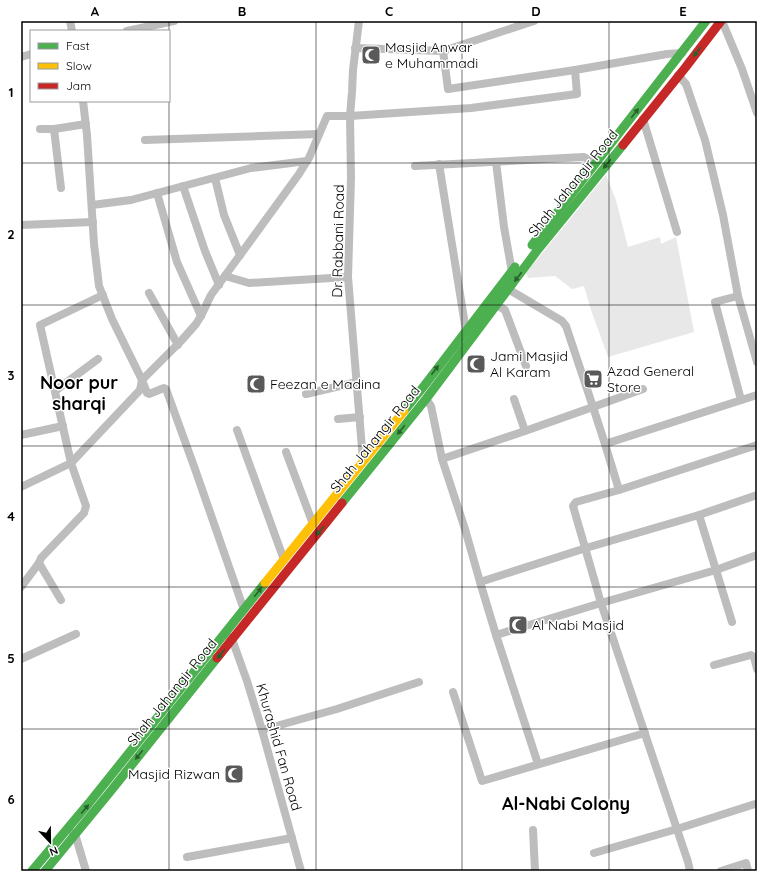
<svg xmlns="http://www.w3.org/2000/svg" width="778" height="892" viewBox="0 0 778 892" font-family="Quicksand,sans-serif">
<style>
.green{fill:#e8e8e8}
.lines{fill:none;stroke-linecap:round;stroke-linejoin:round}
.street{stroke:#bdbdbd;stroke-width:8}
.fast{stroke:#4caf50;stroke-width:9}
.slow{stroke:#ffc107;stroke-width:9}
.jam{stroke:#c62828;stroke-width:9}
.oneway{fill:#2a602c}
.grid{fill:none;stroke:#000;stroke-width:1;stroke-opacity:0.55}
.labels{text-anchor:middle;stroke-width:3;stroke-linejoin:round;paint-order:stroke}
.poi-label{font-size:14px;fill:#000;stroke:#fff;text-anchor:start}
.street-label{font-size:14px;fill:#000;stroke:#fff}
.district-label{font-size:18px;font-weight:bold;fill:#000;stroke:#fff}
.neatline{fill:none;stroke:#000;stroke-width:1.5}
.grid-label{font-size:13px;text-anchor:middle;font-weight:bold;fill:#000}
</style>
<rect width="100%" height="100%" fill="#fff"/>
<polygon class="green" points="606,175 616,200 628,247 660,237 661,244 676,237 694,332 608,357 591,310 584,286 572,289 555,276 528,278 526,273"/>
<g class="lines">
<g class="street">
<polyline points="70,21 72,31"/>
<polyline points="359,21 353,70 352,92 350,116 351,178 348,277 363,461"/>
<polyline points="722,21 742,69 757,113"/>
<polyline points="127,31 174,21"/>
<polyline points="355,48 443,51 448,89 575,70"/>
<polyline points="443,51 534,21"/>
<polyline points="21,57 31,54"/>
<polyline points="678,75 686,84 705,140 723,215 738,296 757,362"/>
<polyline points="83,101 87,135 94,244 99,286 112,319 142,380 147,393 149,394 164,388 166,389 195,469 244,610"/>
<polyline points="643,119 677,232"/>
<polyline points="40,129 54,129 86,124"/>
<polyline points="54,129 61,188"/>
<polyline points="145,140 319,134"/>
<polyline points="496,162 504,227 512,272"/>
<polyline points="439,164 466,331"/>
<polyline points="415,166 584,157 595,163"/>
<polyline points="215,178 224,215 240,255"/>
<polyline points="183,186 205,251 219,285"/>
<polyline points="157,193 177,262 201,316"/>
<polyline points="92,205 131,200 251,168 307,161"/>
<polyline points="21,225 93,222"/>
<polyline points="225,276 249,283 348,277"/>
<polyline points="508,289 562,321 566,326 593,407 643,389"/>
<polyline points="149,293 178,345"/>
<polyline points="738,296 715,302 741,400"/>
<polyline points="497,305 505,310 526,366"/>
<polyline points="55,391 98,359"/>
<polyline points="306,394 357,382"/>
<polyline points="426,399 431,406 442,459 465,529 480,582 586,548 699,515 757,495"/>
<polyline points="514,399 525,431"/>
<polyline points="338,419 360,417"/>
<polyline points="237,430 284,560"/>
<polyline points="21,435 63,426"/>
<polyline points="286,452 313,524"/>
<polyline points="442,459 525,431 593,407 605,444"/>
<polyline points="21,487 71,463 40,325 103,295"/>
<polyline points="619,490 605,444 757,395"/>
<polyline points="699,515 732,622"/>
<polyline points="39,563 61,600"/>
<polyline points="480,582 496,635 538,764"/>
<polyline points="21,587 39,563 41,558 84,513 86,506 71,463 140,390 142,380 181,341 196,324 201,316 211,295 299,174 309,158 327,116 350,116 471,108 577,94 575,70 667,54 682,53"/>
<polyline points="496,635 601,603 716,570 757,555"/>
<polyline points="228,636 232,639 247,681 262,730 301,871"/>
<polyline points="21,659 76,634"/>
<polyline points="714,665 751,655 754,657 757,669"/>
<polyline points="453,692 482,781 645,733"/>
<polyline points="262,730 337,709 419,682"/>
<polyline points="533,830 535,871"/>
<polyline points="73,833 75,834 86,871"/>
<polyline points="594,853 677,829 755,804"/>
<polyline points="187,857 292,838"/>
<polyline points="690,871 688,862 601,603 573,506 576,502 619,490 757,445"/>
<polyline points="721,871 746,863 748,871"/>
</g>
<g class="fast">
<polyline points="532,245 706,21"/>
<polyline points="404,411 424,386 515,267"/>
<polyline points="342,503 426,399 536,252 623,145"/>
<polyline points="32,871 89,803 265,583"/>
<polyline points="45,871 110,792 217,658"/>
</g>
<polyline class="slow" points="265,583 404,411"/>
<g class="jam">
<polyline points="623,145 685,68 721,21"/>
<polyline points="217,658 342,503"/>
</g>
</g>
<defs><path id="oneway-solid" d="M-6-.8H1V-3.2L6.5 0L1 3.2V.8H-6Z"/></defs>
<g class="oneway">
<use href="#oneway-solid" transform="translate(697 52) rotate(128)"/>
<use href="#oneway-solid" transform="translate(635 113) rotate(-52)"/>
<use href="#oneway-solid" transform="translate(607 164) rotate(129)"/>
<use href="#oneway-solid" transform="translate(518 277) rotate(127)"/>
<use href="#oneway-solid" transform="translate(435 370) rotate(-53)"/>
<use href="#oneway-solid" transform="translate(401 430) rotate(129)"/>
<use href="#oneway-solid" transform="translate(320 531) rotate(129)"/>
<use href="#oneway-solid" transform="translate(258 592) rotate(-51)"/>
<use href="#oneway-solid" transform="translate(221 654) rotate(129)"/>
<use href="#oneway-solid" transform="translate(139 755) rotate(128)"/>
<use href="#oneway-solid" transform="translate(85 809) rotate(-50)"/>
</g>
<path class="grid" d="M169,21V31M316,21V871M462,21V871M609,21V871M169,101V871M21,163H757M21,305H757M21,446H757M21,587H757M21,729H757"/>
<defs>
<symbol id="mosque-square" viewBox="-11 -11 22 22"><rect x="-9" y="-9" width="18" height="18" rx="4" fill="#595959" stroke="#fff"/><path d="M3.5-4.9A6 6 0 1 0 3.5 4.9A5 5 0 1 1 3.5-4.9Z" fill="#fff"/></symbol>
<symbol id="supermarket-square" viewBox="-11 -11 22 22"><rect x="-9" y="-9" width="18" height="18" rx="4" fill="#595959" stroke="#fff"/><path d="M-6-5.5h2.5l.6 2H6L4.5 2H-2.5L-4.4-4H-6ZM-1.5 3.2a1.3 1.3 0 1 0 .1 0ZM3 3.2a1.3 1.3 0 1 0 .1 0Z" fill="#fff"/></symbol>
</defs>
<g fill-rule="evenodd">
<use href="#mosque-square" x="360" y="44" width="22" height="22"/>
<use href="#mosque-square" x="465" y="353" width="22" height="22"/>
<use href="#supermarket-square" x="582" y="368" width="22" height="22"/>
<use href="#mosque-square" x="245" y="373" width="22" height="22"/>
<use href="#mosque-square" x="507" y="614" width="22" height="22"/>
<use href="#mosque-square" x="223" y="763" width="22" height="22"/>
</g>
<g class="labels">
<g class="poi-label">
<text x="385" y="52">Masjid Anwar<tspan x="385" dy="16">e Muhammadi</tspan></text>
<text x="490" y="361">Jami Masjid<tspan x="490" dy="16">Al Karam</tspan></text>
<text x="607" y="376">Azad General<tspan x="607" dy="16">Store</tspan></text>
<text x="270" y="389">Feezan e Madina</text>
<text x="532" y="630">Al Nabi Masjid</text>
<text x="220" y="779" text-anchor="end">Masjid Rizwan</text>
</g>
<g class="street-label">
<text transform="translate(573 183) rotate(-51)" y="5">Shah Jahangir Road</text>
<text transform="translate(338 241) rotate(-89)" y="5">Dr. Rabbani Road</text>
<text transform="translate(375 439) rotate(-51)" y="5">Shah Jahangir Road</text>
<text transform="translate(172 692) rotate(-51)" y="5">Shah Jahangir Road</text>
<text transform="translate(279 747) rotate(74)" y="5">Khurashid Fan Road</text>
</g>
<g class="district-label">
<text x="79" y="389">Noor pur<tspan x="79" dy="21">sharqi</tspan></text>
<text x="566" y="810">Al-Nabi Colony</text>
</g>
</g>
<rect width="778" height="892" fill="none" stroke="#ffffff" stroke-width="44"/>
<rect x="30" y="30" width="140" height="72" fill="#ffffff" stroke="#999999"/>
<rect x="38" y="43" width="20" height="6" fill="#4caf50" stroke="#999999"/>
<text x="66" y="50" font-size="12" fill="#000000">Fast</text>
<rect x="38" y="63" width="20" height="6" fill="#ffc107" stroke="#999999"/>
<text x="66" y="70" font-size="12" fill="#000000">Slow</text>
<rect x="38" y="83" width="20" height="6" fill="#c62828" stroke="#999999"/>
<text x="66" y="90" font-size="12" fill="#000000">Jam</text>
<g transform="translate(50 842) rotate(158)" stroke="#ffffff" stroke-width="3" paint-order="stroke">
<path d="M0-3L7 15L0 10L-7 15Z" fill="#000000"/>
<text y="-6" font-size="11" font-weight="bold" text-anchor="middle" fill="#000000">N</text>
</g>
<rect x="22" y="22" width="734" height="848" class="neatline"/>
<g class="grid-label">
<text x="95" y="16">A</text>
<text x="242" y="16">B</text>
<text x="389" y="16">C</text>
<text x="536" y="16">D</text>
<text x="683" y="16">E</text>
<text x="11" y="97">1</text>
<text x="11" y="239">2</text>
<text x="11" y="380">3</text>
<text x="11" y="521">4</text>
<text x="11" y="663">5</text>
<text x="11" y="804">6</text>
</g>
</svg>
